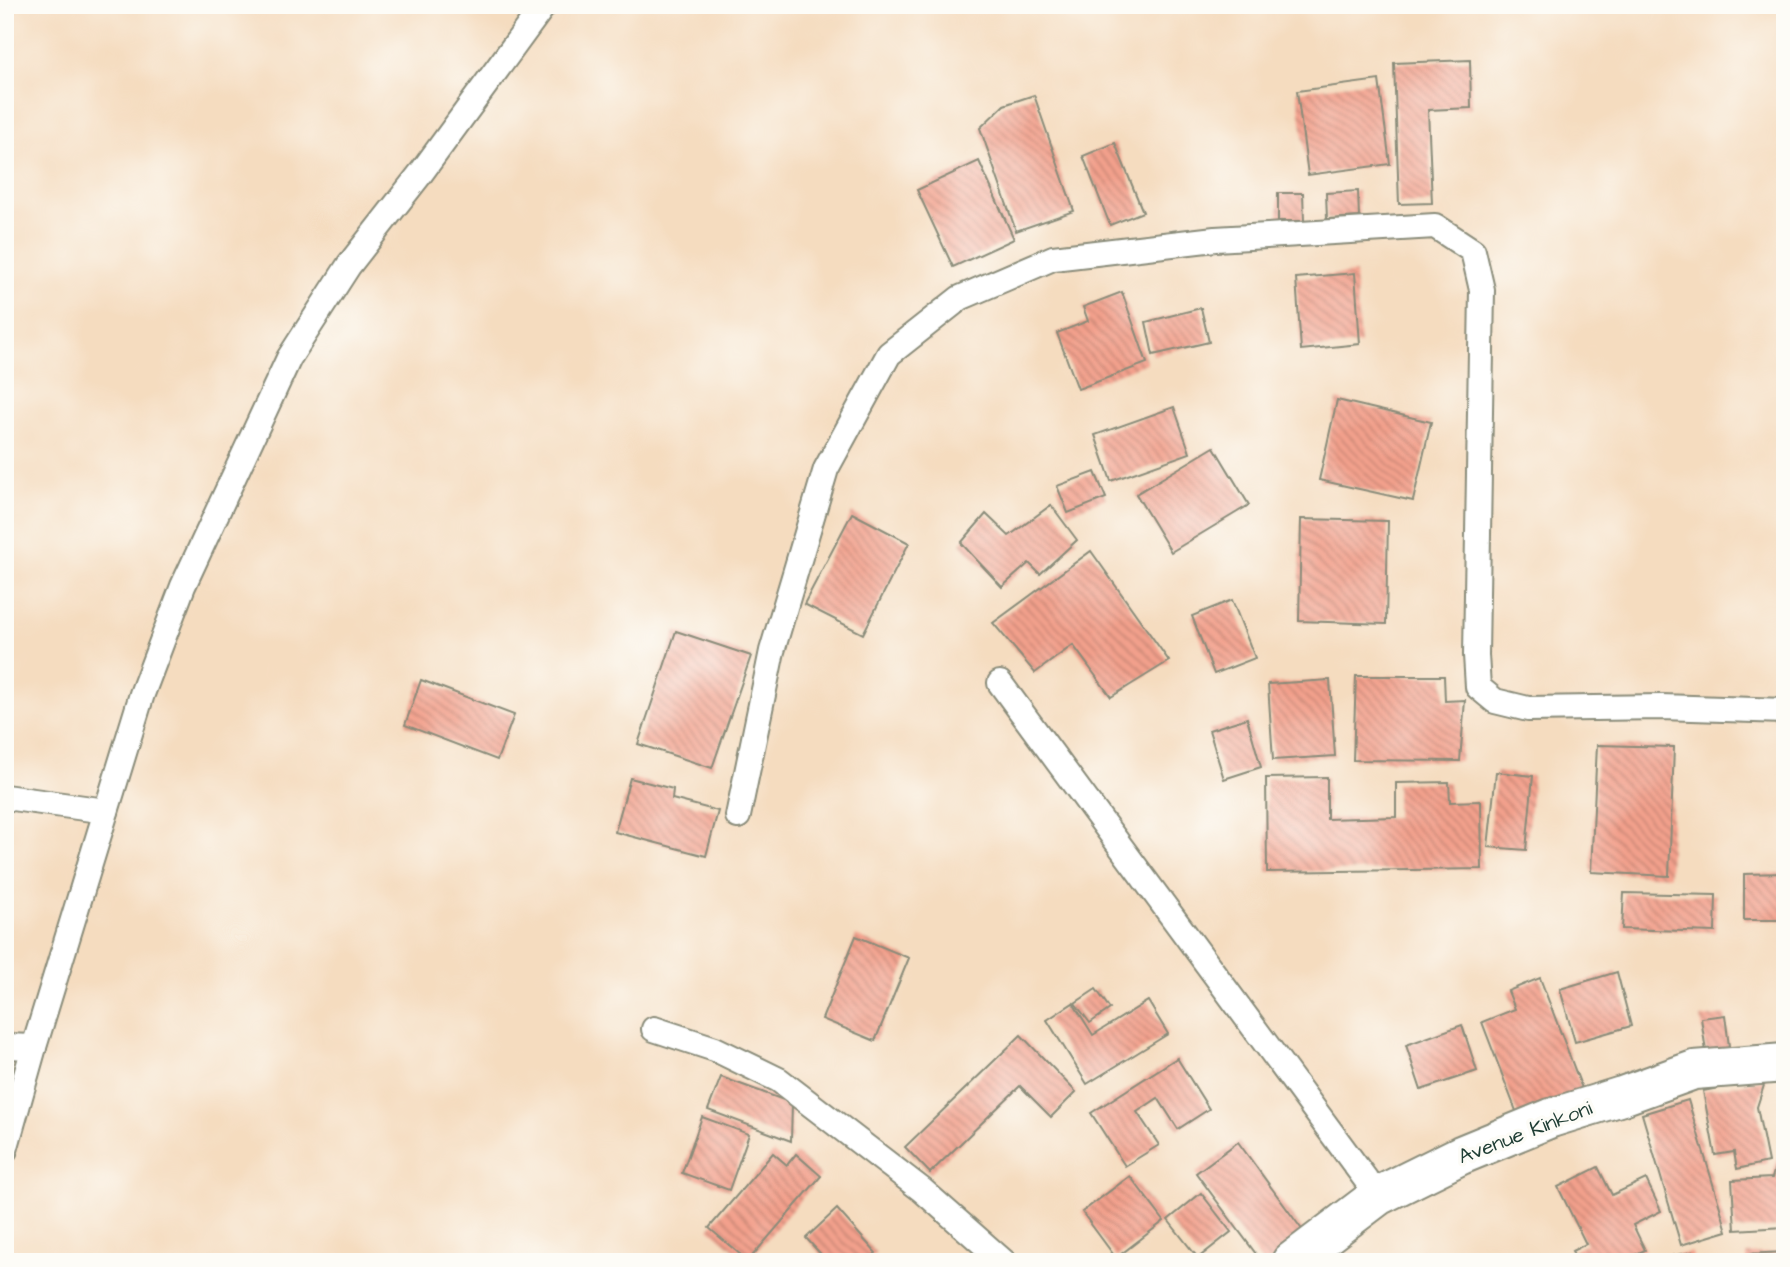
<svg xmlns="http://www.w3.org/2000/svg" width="1790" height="1267" viewBox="0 0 1790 1267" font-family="'Architects Daughter',sans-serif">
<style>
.building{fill:url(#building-back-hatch)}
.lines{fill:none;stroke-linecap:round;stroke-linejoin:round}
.service-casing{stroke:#8a8c7a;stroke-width:28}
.minor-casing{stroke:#8a8c7a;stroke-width:42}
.service{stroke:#fff;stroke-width:24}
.minor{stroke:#fff;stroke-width:38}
.labels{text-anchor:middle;stroke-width:7;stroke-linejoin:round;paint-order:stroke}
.street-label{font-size:21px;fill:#1f3d34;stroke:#fdfcf7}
</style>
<defs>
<pattern id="building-back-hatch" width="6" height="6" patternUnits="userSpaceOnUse" patternTransform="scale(1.75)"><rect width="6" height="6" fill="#f3a08c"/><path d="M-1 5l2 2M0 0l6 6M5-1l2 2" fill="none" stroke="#c48473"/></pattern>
</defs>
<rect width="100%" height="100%" fill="#fdfcf7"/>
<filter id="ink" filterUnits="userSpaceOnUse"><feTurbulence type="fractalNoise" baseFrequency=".0143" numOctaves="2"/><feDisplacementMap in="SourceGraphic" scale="14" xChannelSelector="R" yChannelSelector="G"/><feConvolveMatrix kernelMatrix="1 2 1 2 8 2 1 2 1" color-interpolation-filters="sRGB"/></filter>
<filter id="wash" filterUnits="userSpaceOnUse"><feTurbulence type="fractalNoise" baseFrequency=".00686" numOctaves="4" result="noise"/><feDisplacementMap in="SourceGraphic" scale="28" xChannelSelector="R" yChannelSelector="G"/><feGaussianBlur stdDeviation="1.57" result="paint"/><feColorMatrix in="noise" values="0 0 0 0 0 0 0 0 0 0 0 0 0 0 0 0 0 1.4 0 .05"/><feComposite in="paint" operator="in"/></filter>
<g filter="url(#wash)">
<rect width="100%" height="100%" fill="#f5dcbf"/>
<g id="blocks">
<g class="building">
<polygon points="1470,60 1471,108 1428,110 1432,203 1399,204 1394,63"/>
<polygon points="1379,80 1390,164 1308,175 1297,91"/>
<polygon points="1034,95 1074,211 1016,231 980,128 1004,105"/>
<polygon points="1115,143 1143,212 1110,225 1083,156"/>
<polygon points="979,161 1014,239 953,267 917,190"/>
<polygon points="1358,191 1359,217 1327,219 1326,193"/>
<polygon points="1278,193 1303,193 1304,221 1278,221"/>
<polygon points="1355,273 1360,344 1301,350 1296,278"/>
<polygon points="1122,292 1147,363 1078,389 1057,333 1088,321 1083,307"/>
<polygon points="1201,308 1209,342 1153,355 1146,322"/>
<polygon points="1337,400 1431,422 1413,501 1319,480"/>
<polygon points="1174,407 1190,453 1111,481 1095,435"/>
<polygon points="1214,447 1249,505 1171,552 1136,494"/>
<polygon points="1095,472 1106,498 1068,513 1057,486"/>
<polygon points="1051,505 1077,540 1040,574 1029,563 1002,587 961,543 986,514 1009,536"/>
<polygon points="852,513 909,543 863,634 804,604"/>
<polygon points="1301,519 1388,521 1386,624 1299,621"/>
<polygon points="1091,551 1169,661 1111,697 1073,645 1035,673 993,623"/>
<polygon points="1232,600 1255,658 1214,674 1192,616"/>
<polygon points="676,631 751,656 712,768 638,744"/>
<polygon points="1356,676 1444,676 1445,701 1465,700 1460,761 1353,760"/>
<polygon points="421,680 514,715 497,760 405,725"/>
<polygon points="1330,680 1335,756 1273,760 1268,684"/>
<polygon points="1247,718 1261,767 1224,779 1209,730"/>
<polygon points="1597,745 1674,747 1669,876 1591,872"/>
<polygon points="1496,772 1533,776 1526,850 1488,847"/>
<polygon points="1327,777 1327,819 1396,817 1396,783 1449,782 1450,802 1481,801 1482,869 1267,872 1266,778"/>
<polygon points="630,778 673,789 672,799 718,811 706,856 615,832"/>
<polygon points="1785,873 1785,920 1744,920 1744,874"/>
<polygon points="1624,893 1716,895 1715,932 1622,929"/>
<polygon points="856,936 909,958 875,1041 822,1019"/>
<polygon points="1617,972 1631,1026 1575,1042 1560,989"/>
<polygon points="1540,978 1586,1099 1521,1124 1482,1022 1515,1009 1508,991"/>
<polygon points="1096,989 1110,1009 1090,1023 1075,1003"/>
<polygon points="1148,1001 1168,1034 1087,1084 1047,1020 1073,1003 1093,1035"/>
<polygon points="1725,1015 1730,1054 1707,1058 1701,1018"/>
<polygon points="1462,1025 1477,1071 1421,1090 1406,1045"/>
<polygon points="1021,1035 1076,1092 1051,1117 1020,1086 930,1173 905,1147"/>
<polygon points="1177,1058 1209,1109 1178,1129 1158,1098 1137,1112 1159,1145 1125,1166 1091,1113"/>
<polygon points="721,1077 792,1103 791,1141 708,1110"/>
<polygon points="1766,1079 1757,1107 1768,1162 1737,1169 1734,1152 1715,1155 1703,1091"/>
<polygon points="1688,1100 1727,1231 1681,1245 1642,1114"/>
<polygon points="702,1117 749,1134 729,1190 682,1173"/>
<polygon points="1238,1142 1306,1235 1270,1262 1262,1262 1196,1173"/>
<polygon points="773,1153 787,1165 796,1154 821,1176 748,1261 709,1228"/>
<polygon points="1785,1160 1785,1227 1735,1230 1732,1180 1772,1178 1777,1161"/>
<polygon points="1598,1167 1612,1195 1646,1179 1661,1211 1633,1225 1645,1250 1620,1262 1578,1262 1572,1251 1586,1244 1558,1187"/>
<polygon points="1130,1176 1164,1221 1116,1258 1082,1212"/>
<polygon points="1201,1193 1231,1232 1198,1258 1168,1220"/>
<polygon points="837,1209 876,1253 867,1262 828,1262 806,1238"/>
<polygon points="1692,1252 1694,1262 1656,1262 1656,1259"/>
<polygon points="1785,1252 1785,1262 1746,1262 1746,1254"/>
</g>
</g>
</g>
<g filter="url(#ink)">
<use href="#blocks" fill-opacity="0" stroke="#8a8c7a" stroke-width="2"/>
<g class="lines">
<defs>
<g id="service">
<polyline points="1000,683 1378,1196"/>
<polyline points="5,797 106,811"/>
<polyline points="738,816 772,651 826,469 889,354 960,298 1053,258 1215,239 1435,226 1473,251 1482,290 1476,655 1478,687 1495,701 1528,709 1661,707 1785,711"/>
<polyline points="654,1029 715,1049 779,1080 922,1190 1004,1262"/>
<polyline points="5,1046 34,1047"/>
<polyline points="5,1150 34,1047 142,694 183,586 289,358 349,265 421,173 544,5"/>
</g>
<polyline id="minor" points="1291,1262 1378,1196 1461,1155 1551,1118 1622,1096 1694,1070 1785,1063"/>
</defs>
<use href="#service" class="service-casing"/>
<use href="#minor" class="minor-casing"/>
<use href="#service" class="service"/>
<use href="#minor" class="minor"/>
</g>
</g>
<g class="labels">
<g class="street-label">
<text transform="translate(1525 1132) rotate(-21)" y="7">Avenue Kinkoni</text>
</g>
</g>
<rect width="1790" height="1267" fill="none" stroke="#fdfcf7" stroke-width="28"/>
</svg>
